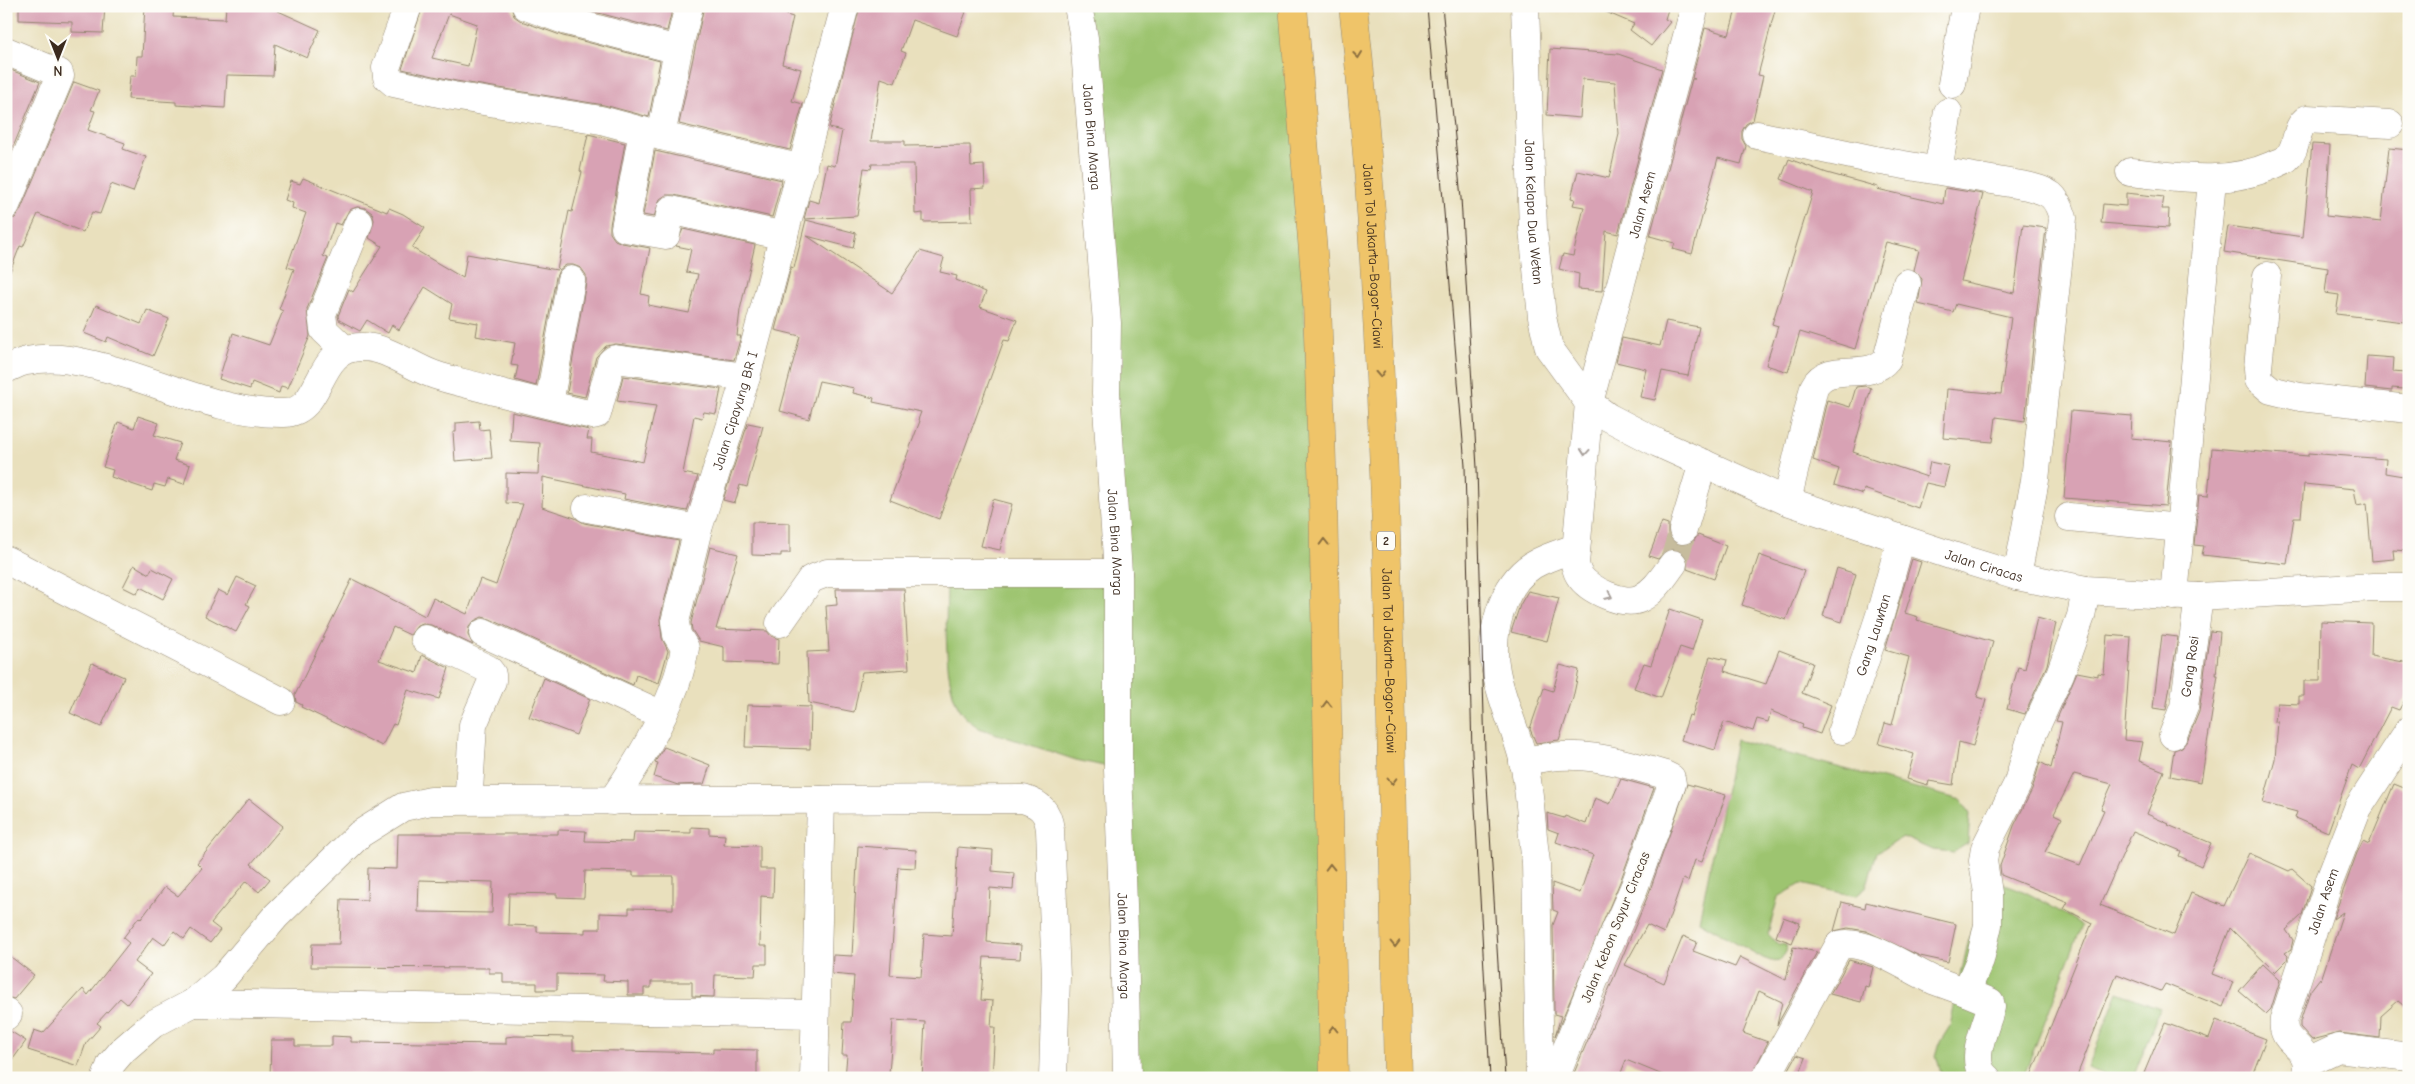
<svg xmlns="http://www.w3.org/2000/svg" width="2415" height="1084" viewBox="0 0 2415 1084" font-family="'Comic Neue',sans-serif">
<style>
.grass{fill:#9dc46f;stroke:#6c7746}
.building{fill:#d8a2b4;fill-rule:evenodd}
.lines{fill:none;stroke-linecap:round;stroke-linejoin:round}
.minor-tunnel{stroke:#c6bc9d;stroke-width:28;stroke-dasharray:28 14;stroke-linecap:butt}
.minor-casing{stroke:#92856e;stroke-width:29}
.highway-casing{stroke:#92856e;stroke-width:29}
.minor{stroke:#fff;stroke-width:28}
.highway{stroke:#efc469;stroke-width:28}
.tram{stroke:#3b2a1e;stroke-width:1}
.oneway{stroke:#8c6f40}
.oneway2{stroke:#a79f9a}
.labels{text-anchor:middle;stroke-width:4;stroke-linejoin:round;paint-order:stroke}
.shield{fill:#fdfcf7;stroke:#75695f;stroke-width:1}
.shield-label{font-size:12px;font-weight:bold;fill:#3b2a1e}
.street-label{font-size:14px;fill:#3b2a1e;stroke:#fdfcf7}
</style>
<rect width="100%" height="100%" fill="#fdfcf7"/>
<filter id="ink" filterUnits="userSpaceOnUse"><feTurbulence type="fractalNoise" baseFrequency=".02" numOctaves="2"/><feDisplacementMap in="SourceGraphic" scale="10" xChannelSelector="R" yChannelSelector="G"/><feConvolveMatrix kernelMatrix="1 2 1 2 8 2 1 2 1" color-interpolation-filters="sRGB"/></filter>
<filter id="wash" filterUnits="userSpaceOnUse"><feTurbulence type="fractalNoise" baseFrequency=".0096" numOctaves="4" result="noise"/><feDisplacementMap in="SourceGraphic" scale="20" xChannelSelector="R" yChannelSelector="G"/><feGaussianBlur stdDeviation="1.12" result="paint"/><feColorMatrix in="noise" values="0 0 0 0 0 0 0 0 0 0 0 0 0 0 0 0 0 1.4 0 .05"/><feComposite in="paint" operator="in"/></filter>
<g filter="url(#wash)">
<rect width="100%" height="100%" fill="#e9e0bd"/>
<g class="grass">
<path d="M1077,6H1293L1334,1078H1127L1118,769L1076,760L979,728C971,722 962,716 958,707C942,674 947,610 947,573H1118Z"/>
<polygon points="1736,740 1961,800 1970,813 1968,843 1954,852 1932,850 1903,837 1877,852 1866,888 1856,896 1801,884 1778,897 1768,934 1778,944 1786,945 1787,950 1781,960 1771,961 1763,958 1699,921"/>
<path d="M1996,883C2018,883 2061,913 2082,925L2023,1078H1957L1941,1072L1936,1056L1940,1042L1950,1026L1969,938L1980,903Z"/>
<polygon points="2118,992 2160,1008 2133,1078 2113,1078 2088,1068"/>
</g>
<g id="blocks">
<g class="building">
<polygon points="19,6 105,6 103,33 72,32 72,22 19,20"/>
<polygon points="145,6 174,6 173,17 225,19 226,6 276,6 276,10 320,30 307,58 275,44 273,76 227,75 225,108 176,105 176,102 128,99 130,76 136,76 137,56 142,56"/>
<path d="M423,6H511L514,16L521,21L563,36L660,61L649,117L604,105L456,81L402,69ZM449,14L477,24L468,66L432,58Z"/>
<polygon points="572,6 673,6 667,31"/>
<polygon points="704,6 778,6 788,9 786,15 793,17 782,64 801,69 792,101 803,104 790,150 679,124"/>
<polygon points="860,6 951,6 966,12 957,36 912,20 901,51 906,53 895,83 881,78 871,141 905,141 905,146 970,145 971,166 984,165 985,188 971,189 972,221 923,222 923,213 915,214 914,164 872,164 871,169 864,168 857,216 804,219 809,200 819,203 827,164 835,166 842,131 829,128"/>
<polygon points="1592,6 1669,6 1665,19 1670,22 1651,46 1630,30 1634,24"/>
<polygon points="1737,6 1761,6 1775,10 1758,75 1763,76 1753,120 1746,124 1742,131 1742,139 1746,146 1741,164 1718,158 1692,254 1673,249 1675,243 1650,236 1692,79 1695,79 1692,78 1705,28 1729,35"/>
<polygon points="1550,49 1618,54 1662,69 1618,234 1606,231 1602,291 1578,289 1579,274 1559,269 1563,254 1573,256 1584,207 1573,205 1575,199 1571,198 1578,171 1609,178 1619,134 1615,82 1583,79 1580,118 1547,115"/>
<polygon points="6,68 40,82 6,164"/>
<polygon points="74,82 99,91 91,110 95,111 88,130 125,143 123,149 146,157 133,192 111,184 100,214 92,212 83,232 38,214 23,247 20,246 8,277 6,277 6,220 15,218 20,211"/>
<polygon points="588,134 625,143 610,225 610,233 615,240 622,243 650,248 641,294 649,296 648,305 689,313 698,274 686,272 691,249 676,246 683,229 755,245 740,310 737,336 741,336 734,360 616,344 606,346 596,357 585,397 567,393 586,282 586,275 581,268 573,265 566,265 559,270 556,277 536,386 515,380 518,366 511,365 515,343 476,336 478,323 449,318 452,304 425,287 399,330 392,325 388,333 367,320 360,331 339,320 338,316 349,289 353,292 382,246 369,238 374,220 372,213 365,208 357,207 349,210 341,225 335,223 323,256 328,258 307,309 310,336 288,388 281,386 279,393 252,382 250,389 219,379 233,333 269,345 283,311 279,309 294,269 287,267 306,213 292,208 293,203 285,200 291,181 300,184 303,178 387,212 389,208 403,214 425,228 412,248 463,278 467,254 557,270 569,211 572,212 582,172 580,171"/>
<polygon points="2312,144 2330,145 2326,216 2381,222 2389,148 2409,150 2409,314 2405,313 2404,322 2336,314 2339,295 2325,293 2328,268 2224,252 2228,226 2303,237"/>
<polygon points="655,151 782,180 772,217 674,195 666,195 660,199 654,217 643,215"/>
<polygon points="1789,159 1827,173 1878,187 1877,189 1943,204 1945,188 1983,194 1961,281 2014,293 2023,225 2046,228 2025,421 1996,417 1993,442 1943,438 1947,389 2001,394 2011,317 1956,304 1953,312 1918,304 1922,279 1914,270 1919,250 1886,242 1855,349 1800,332 1788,372 1766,365 1778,326 1772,324 1813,192 1781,179"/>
<polygon points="2126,193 2164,197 2162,209 2169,209 2168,228 2101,223 2103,204 2126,206"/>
<polygon points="806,220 856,233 853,248 807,236 892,293 920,251 944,258 940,272 957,276 956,280 986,292 980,307 1017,320 1009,341 1004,340 939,519 890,500 920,421 918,420 921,412 873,402 874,398 853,393 854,388 819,381 809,419 780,411 800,336 775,330 791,267 794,268"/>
<polygon points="96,305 141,324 147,310 169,319 153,356 108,337 106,342 84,333"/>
<polygon points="1666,321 1699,327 1688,376 1662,371 1655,400 1640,397 1646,369 1616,362 1622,338 1660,346"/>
<polygon points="2367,356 2394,358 2393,372 2405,373 2404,389 2392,388 2392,391 2365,388"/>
<polygon points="623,376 721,389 716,414 704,412 702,418 694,416 683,473 698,476 687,511 624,499 625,494 543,477 542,507 575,518 584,523 679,541 660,619 662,638 668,651 659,683 636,675 633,685 490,619 482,617 474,621 469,627 468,635 473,645 431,625 423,624 417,626 410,635 393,627 379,660 417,673 422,655 449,668 439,699 408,690 396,725 393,724 382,746 301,707 302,705 296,702 295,695 352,579 425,616 433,598 467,614 480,579 496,585 523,504 506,503 506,473 538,474 540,443 510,441 512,412 589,430 587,439 592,439 591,452 643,462 656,406 617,401"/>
<polygon points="1865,386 1871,388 1853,452 1927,477 1930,462 1949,466 1944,487 1926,483 1918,508 1864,489 1863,494 1834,485 1839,469 1813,460 1827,400 1850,407 1856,387"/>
<polygon points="2071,411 2132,416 2131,438 2172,442 2166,506 2064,498"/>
<polygon points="138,416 159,423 154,435 180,443 174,460 190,465 184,484 168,479 165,487 154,484 152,491 111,477 113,470 103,467 118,422 134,428"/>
<polygon points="479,421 480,430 489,429 492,458 455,461 453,432 456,432 456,423"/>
<polygon points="748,423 763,426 747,487 740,485 735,503 723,500"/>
<polygon points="2212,448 2308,456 2308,453 2386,459 2385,473 2409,477 2409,551 2393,550 2394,559 2372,561 2367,503 2357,505 2354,489 2304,484 2301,517 2294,517 2287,564 2202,555 2204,546 2194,545 2199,495 2208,496"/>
<polygon points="993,499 1012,504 1000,550 981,546"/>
<polygon points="752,522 790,523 790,553 781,553 781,556 752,555"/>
<polygon points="1662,522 1668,524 1668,534 1671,540 1678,545 1687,545 1693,542 1698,535 1726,546 1714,579 1687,569 1687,557 1683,552 1675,549 1666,550 1658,559 1649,556"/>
<polygon points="710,547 738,554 716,629 767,631 771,636 779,639 778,664 724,662 724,647 699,641 692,630 691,623"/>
<polygon points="1759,555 1804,571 1786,620 1742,605"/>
<polygon points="1912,559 1921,562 1905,613 1918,617 1917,620 1993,642 1977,697 1986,700 1973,746 1959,742 1953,785 1929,781 1928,785 1907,779 1914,754 1879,744 1885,723 1892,725 1909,657 1885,650"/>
<polygon points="134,565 149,574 152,568 173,579 163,599 140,587 137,594 123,587"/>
<polygon points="1837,568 1856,574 1842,622 1823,616"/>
<polygon points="237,577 256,586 246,604 250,606 236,632 205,616 218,590 228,595"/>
<polygon points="836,589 904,589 909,669 862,672 854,712 809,703 807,652 829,651 826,606 837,605"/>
<polygon points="1528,591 1559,598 1547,641 1511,632 1520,605"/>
<polygon points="1670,609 1702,620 1692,651 1680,647 1661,698 1634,688 1644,663 1651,665"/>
<polygon points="2037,618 2056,623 2047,665 2025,714 2007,709 2018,667 2025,669"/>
<polygon points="2321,621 2372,623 2371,656 2409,663 2409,692 2399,710 2391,707 2359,769 2352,765 2328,832 2295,818 2297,812 2263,803 2275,759 2278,722 2275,722 2277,703 2299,704 2299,696 2304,696 2304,681 2320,681"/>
<polygon points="2210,631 2220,632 2216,675 2218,675 2201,782 2170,776 2174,750 2182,747 2187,741 2199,712"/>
<path d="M2107,635L2131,637L2124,740L2143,742L2139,761L2164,771L2147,814L2169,824L2168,825L2211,843L2201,866L2179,856L2181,851L2133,831L2100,905L2174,935L2191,893L2224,906L2249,853L2289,871L2292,869L2311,886L2302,915L2286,930L2293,940L2291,949L2285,953L2288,956L2287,960L2275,972L2230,928L2212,974L2233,982L2223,1007L2165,984L2161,991L2117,974L2076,1078H2030L2092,923L2064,909L2068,902L2001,875L2000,866L2014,826L2032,790L2040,762L2051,768L2062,722L2056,721L2077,672L2098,676V673L2104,674ZM2074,774L2112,784L2101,809L2104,810L2080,865L2045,852L2062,818L2054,814Z"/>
<polygon points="2162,635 2178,637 2166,710 2153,708"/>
<polygon points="1779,650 1813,663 1802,693 1831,705 1820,734 1802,728 1803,724 1771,711 1768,722 1757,719 1753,731 1724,722 1715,750 1681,740 1689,715 1692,716 1710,656 1727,660 1724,671 1766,684"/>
<polygon points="92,663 124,677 101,727 70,713"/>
<polygon points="1560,665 1579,670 1573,698 1559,740 1536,743 1530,729 1544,688 1553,691"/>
<polygon points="544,678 590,699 576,735 529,717"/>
<polygon points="747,705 811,707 810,749 745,747"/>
<polygon points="664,747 710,765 704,784 678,785 654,777 658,763 655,762"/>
<polygon points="1621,779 1654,788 1620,882 1555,1036 1561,1016 1554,1014 1553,925 1558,912 1553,910 1552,883 1580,893 1593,855 1556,842 1559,833 1548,829 1547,813 1564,818 1565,816 1586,824 1595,798 1610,804"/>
<polygon points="1687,784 1726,795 1702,862 1695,860 1688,881 1683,879 1664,933 1647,925 1625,965 1664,983 1683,936 1697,942 1693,951 1735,967 1740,957 1786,980 1793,947 1817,952 1777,1025 1782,1002 1759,991 1743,1033 1768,1042 1750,1078 1670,1078 1626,1060 1619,1078 1572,1078 1649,893"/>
<polygon points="2394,784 2409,790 2409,1010 2398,1001 2381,1016 2380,1038 2339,1033 2312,1040 2300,1027 2300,1022 2310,991 2320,978 2321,980 2343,912 2333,919 2357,853 2363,841 2369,844"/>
<polygon points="249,799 283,826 251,864 270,879 259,892 246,881 211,923 220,930 210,943 191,929 184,939 174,931 164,945 153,937 135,962 151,974 127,1004 120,998 97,1023 101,1026 86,1043 78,1066 28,1050 34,1030 43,1033 83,989 88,995 129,943 123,938 139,917 141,919 165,887 178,896 202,868 197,863"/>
<path d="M691,827L709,828V834L725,835L724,845L760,846V869H774L773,897L761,896L760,946H767V964H756L755,976L715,975L714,997L692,996V982H651V988H644V995H628V982L603,981L604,975L557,974V990H537V983H503V973H489V968L311,967L312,944H339L341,899L367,900L368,868L397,869L398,834H558V830L586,831L585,841L633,842L634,832L691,833ZM585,871L633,872V876H673V909L629,908V914L600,913V929H585V933L537,932V926L508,925L509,893L557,894V897L584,898ZM419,880L493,882L492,913L418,912Z"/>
<polygon points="858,846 916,850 915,868 898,867 890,975 921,977 924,934 952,936 958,847 993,850 992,871 1014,873 1013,890 990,888 987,942 1021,945 1020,959 984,957 981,1000 993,1001 991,1027 995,1027 992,1078 922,1078 925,1022 893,1020 889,1074 880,1074 880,1078 845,1078 847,1055 842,1055 844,1022 851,1022 854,976 832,974 833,955 852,956"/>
<polygon points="1842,902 1865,908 1866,902 1956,924 1948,962 1920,956 1866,931 1848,928 1834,931"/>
<polygon points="1783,917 1800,923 1792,943 1776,937"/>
<polygon points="6,953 34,975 14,999 6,997"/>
<polygon points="1849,960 1873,967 1868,987 1865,986 1861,1002 1830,994"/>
<polygon points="2263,964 2280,980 2271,1009 2266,1014 2239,991"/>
<polygon points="2216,1020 2266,1039 2251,1078 2142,1078 2165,1023 2209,1039"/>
<polygon points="6,1031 10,1031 26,1041 6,1069"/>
<polygon points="332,1036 351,1037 351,1042 506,1044 506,1037 515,1036 573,1037 573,1050 713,1053 713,1049 757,1050 757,1078 488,1078 432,1075 432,1078 270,1077 271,1040 295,1040 295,1046 332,1046"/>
<polygon points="1797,1055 1806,1058 1798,1078 1784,1078"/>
</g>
</g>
</g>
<g filter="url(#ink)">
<use href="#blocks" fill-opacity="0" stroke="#92856e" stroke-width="1"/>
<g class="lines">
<polyline class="minor-tunnel" points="1673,564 1683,530"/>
<defs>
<g id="minor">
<polyline points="408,6 386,68 387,77 394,83 453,96 601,120 661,136"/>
<polyline points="526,6 567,21 678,50"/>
<polyline points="689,6 678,50 661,136 803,169"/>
<path id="s1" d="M1078,6L1084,38L1107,323L1106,393L1118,573V769L1124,932L1127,1078"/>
<path id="s2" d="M1525,6L1533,229L1542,317L1549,348L1589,403L1608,417L1658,443L1787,501L1962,559L2017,576L2086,590L2199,597L2374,587H2409"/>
<polyline points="6,51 59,73 60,76 6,205"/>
<polyline points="1952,84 1965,6"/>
<polyline points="643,131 625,228 666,235 671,210 784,236"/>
<path d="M1757,135L1875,160L2027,186C2050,192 2056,194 2063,218L2035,480L2017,576"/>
<polyline points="1938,170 1948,112"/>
<path d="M2130,172C2179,177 2226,186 2273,165C2277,163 2284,161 2287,158C2299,147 2294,128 2307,119L2390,124"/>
<polyline points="2267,276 2258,368 2259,380 2271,390 2300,397 2409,409"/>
<polyline points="344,349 324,330 322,314 359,222"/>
<path d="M6,369C13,366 20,362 27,361C54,355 80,361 106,368C165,384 222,414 284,413C325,412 314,346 362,347C388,347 411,367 435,375C452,381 470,384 486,389C522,398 557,407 593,415L597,414L611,362L615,359L746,377"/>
<polyline points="549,404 571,280"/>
<path d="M1787,501L1814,387C1829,359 1868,383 1887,359L1907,283"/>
<polyline points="587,508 698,529"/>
<polyline points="2069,517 2180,528"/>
<polyline points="1683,530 1703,463"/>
<polyline points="6,560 281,701"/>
<path id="s3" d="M1673,564C1663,577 1656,590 1641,598C1625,607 1588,590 1579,575C1577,572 1576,568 1575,564L1589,403L1695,6"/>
<polyline points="2174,596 2212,180"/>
<polyline points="780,623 811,579 827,573 1118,573"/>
<polyline points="483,633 662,715"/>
<polyline points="425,639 488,669 492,674 492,681 473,725 469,791"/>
<path id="s4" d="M1842,730L1880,615L1901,539"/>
<path id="s5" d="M2173,735L2184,707L2199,597"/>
<path d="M1523,762C1575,748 1615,760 1665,775L1671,778L1672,784L1634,888L1601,963L1555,1078"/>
<path id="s6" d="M612,801C641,759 677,699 685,648L677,635L675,622L698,529L746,377L845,6"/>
<path d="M1966,992L1990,1002L1991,1007C1986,1027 1967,1063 1987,1078"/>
<polyline points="193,1003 815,1014"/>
<polyline points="6,1012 8,1014 6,1016"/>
<polyline points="2308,1062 2338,1048 2409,1057"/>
<path d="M106,1078L111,1064L123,1050L153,1024L193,1003L224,977L276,916L360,834L403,807L431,801L1023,799C1040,804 1048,811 1050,830L1056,977L1053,1078"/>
<polyline points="814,1078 821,800"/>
<path d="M1540,1078L1536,862C1531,829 1531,796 1524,763C1517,732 1502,703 1496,671C1489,635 1501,585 1533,565C1546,557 1561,553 1576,548"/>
<path d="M1766,1078L1839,945C1865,938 1908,969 1933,980C1944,984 1955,988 1966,992L1980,960L1988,925V893L1983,861L1985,848L2017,785L2033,733L2060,674L2081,616L2086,590"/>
<path id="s7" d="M2305,1078C2315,1042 2279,1048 2284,1019L2329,882L2358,808L2409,730"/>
</g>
<g id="highway">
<polyline points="1293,6 1317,301 1323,497 1334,1078"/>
<path id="s8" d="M1353,6C1368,136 1375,268 1381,399C1391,625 1393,851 1398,1078"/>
</g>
</defs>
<use href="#minor" class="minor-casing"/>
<use href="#highway" class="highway-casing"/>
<use href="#minor" class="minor"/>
<use href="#highway" class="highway"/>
<g class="tram">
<polyline points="1427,6 1465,466 1472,753 1490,1078"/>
<polyline points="1442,6 1461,198 1477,468 1485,752 1505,1078"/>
</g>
</g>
<defs><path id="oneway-chevron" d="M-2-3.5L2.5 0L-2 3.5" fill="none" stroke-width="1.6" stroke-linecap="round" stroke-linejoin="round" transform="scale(1.25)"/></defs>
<g class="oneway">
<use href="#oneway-chevron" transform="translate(1358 55) rotate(83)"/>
<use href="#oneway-chevron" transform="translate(1380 374) rotate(87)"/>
<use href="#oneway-chevron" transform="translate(1324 542) rotate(-91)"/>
<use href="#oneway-chevron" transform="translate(1327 704) rotate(-91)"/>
<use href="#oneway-chevron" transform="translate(1392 781) rotate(89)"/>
<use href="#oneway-chevron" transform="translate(1330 867) rotate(-91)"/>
<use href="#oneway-chevron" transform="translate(1395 944) rotate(89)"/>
<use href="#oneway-chevron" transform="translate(1333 1029) rotate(-91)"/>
</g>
<g class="oneway2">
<use href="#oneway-chevron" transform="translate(1585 452) rotate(95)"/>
<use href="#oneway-chevron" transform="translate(1609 596) rotate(25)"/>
</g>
</g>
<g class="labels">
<rect class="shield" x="1377" y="531.5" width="18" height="19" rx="4"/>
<g class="shield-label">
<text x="1386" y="545">2</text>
</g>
<g class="street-label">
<text dy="5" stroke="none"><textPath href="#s1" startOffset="132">Jalan Bina Marga</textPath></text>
<text dy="5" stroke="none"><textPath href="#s3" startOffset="496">Jalan Asem</textPath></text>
<text dy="5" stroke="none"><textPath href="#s2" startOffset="206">Jalan Kelapa Dua Wetan</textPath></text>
<text dy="5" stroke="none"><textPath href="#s8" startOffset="251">Jalan Tol Jakarta–Bogor–Ciawi</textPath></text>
<text dy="5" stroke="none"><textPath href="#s6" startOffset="419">Jalan Cipayung BR I</textPath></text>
<text dy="5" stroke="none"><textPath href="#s1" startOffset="538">Jalan Bina Marga</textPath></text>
<text dy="5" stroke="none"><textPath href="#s2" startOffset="840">Jalan Ciracas</textPath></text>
<text dy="5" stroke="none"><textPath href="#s4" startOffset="100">Gang Lauwtan</textPath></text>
<text dy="5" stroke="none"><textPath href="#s8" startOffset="656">Jalan Tol Jakarta–Bogor–Ciawi</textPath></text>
<text dy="5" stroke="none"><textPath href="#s5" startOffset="71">Gang Rosi</textPath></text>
<text dy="5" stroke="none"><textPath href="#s7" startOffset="191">Jalan Asem</textPath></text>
<text transform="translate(1615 927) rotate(-68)" y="5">Jalan Kebon Sayur Ciracas</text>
<text dy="5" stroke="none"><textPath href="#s1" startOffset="942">Jalan Bina Marga</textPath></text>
</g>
</g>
<rect width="2415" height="1084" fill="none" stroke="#fdfcf7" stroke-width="25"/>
<g transform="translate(58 58) rotate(180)" stroke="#fdfcf7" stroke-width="4" paint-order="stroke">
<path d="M0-4L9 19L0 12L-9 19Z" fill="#3b2a1e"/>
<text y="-8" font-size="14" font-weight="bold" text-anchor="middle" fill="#3b2a1e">N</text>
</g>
</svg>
